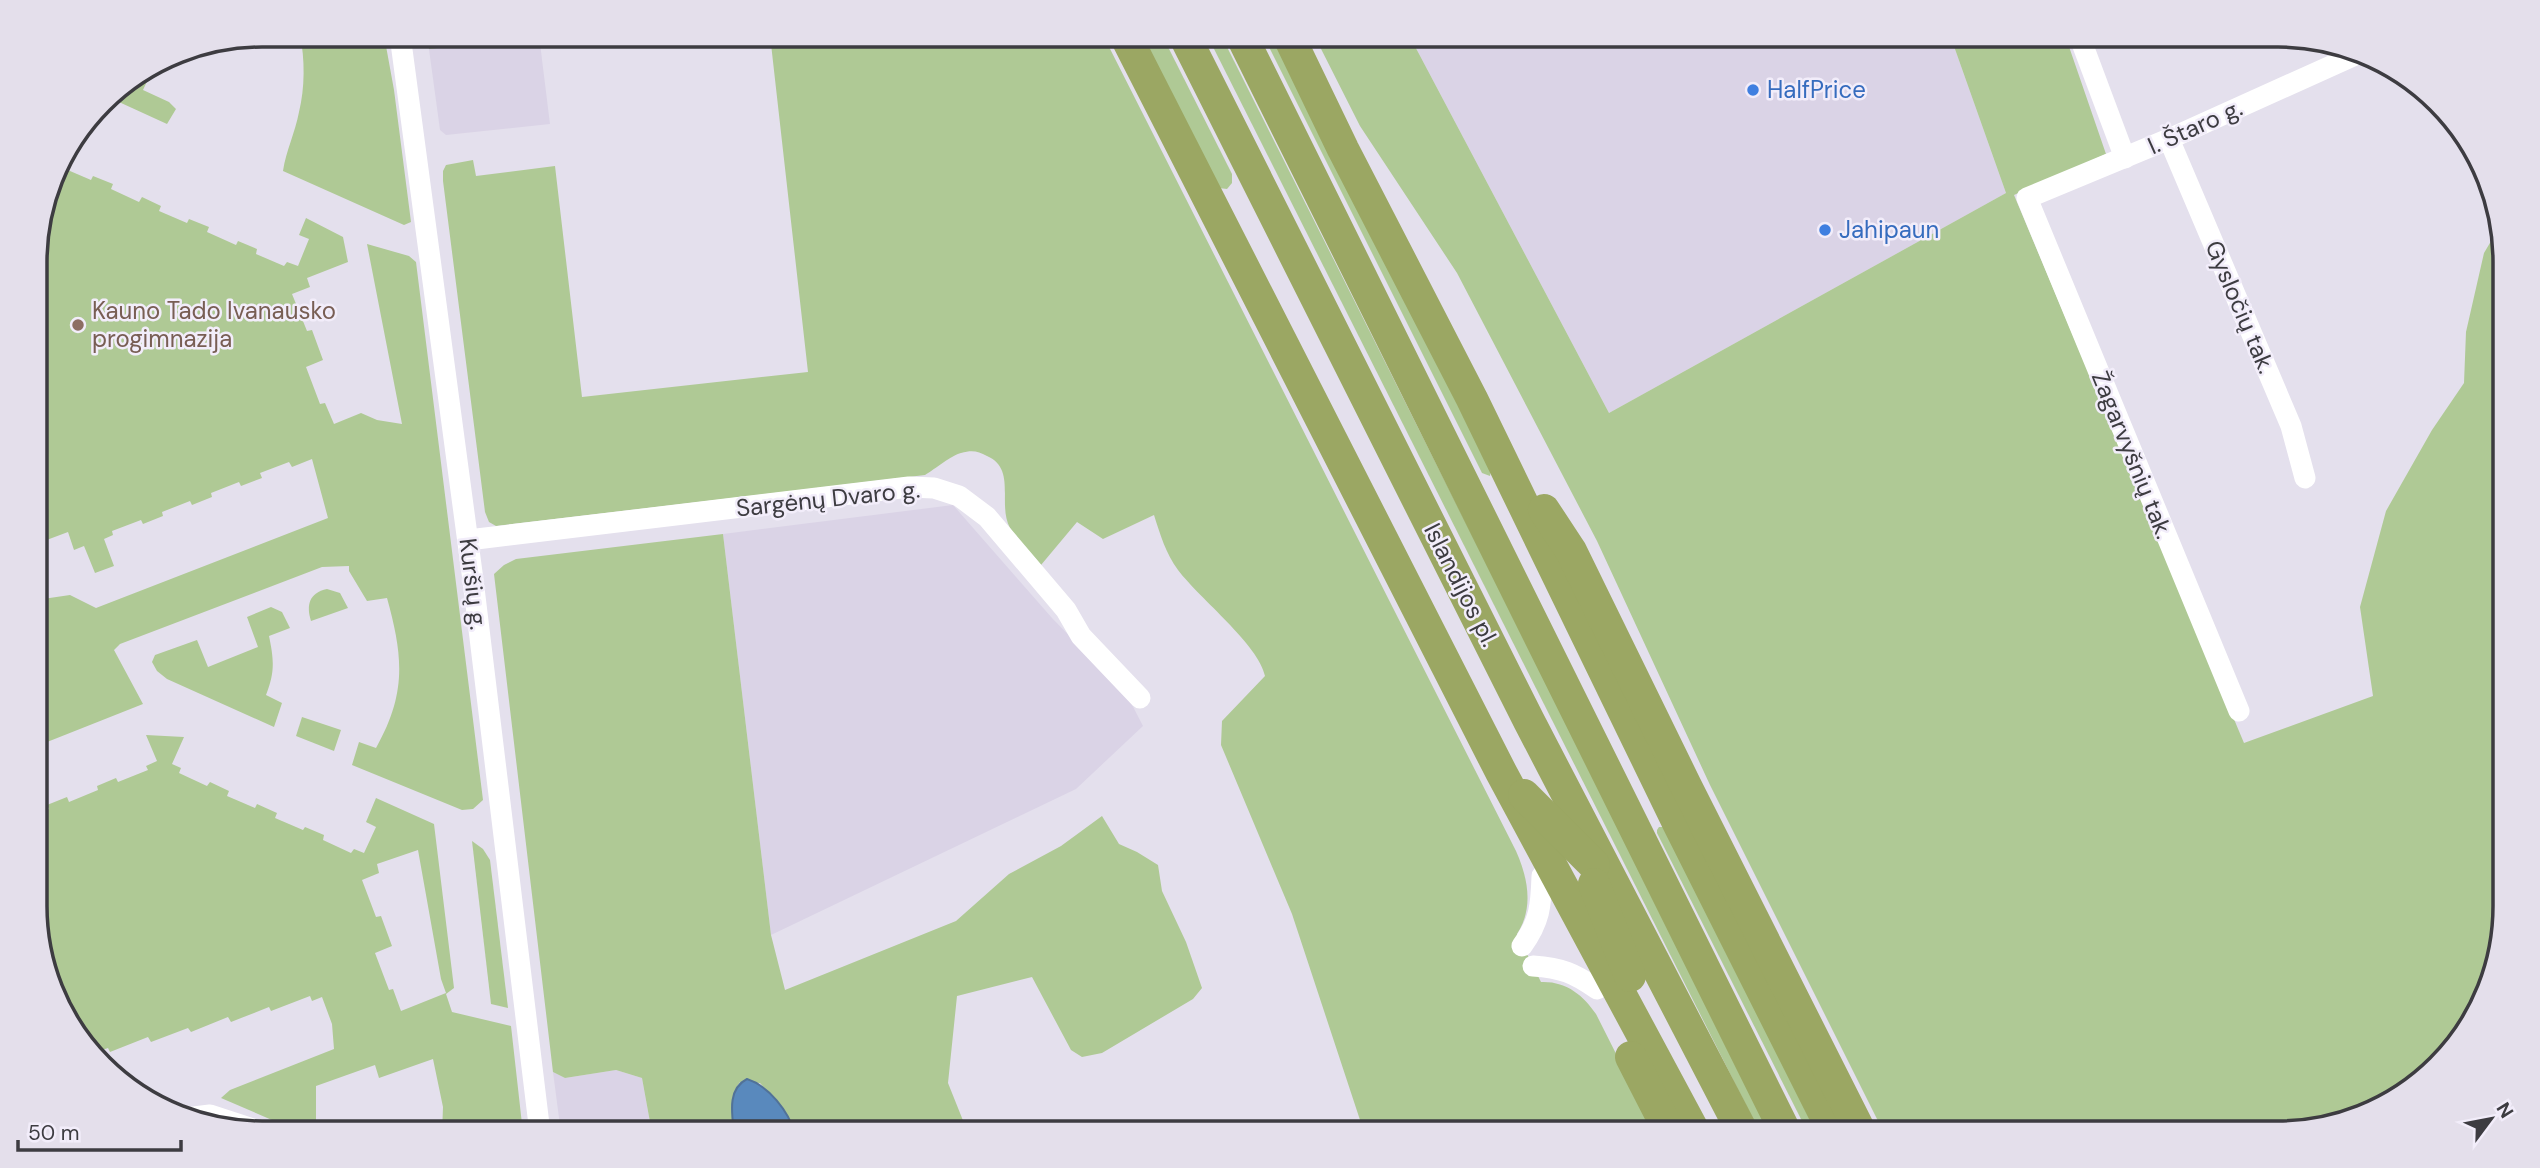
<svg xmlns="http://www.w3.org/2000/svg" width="2540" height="1168" viewBox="0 0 2540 1168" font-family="'DM Sans',sans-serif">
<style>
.built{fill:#dad3e6}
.green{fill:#afc995;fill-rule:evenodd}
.water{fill:#5989bd;stroke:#517298;stroke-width:2}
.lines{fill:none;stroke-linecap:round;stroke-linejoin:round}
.minor{stroke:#fff;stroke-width:21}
.highway{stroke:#9ba763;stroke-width:32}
.shop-dot{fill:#3f7fe0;stroke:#f2edfa;stroke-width:2.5}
.education-dot{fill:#8d6e63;stroke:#f2edfa;stroke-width:2.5}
.labels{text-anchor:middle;stroke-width:5;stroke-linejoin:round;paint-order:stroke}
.shop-label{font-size:24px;fill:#366cbe;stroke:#f2edfa;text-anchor:start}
.street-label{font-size:24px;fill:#3d3c41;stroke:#f2edfa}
.education-label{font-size:24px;fill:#785e54;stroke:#f2edfa;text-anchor:start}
.rim{fill:none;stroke:#3d3c41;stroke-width:3.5}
</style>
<rect width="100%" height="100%" fill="#e4e0ed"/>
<g class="built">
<polygon points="427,35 539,35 550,124 446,135 440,130"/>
<polygon points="1409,35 1950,35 2006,193 1609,413"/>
<polygon points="953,505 1052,618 1127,695 1143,726 1076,789 771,935 723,534"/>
<polygon points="616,1070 642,1078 652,1133 561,1133 553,1072 565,1078"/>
</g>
<g class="green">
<path d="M300,35H384L394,90L411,222L404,225L283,171C286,151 295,133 299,112C305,88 305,59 300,35Z"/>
<polygon points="427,35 539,35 539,36 429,49"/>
<path d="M770,35H1103L1516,851C1528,878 1534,908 1517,934L1541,982C1566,981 1583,995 1596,1014L1656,1133H1336L1361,1123L1292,914L1221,745L1222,721L1265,676C1259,645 1200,599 1178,570C1166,554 1160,534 1154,515L1103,539L1077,522L1041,565C1032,554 1018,541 1010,528C997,504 1017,469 987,456C978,451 972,450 961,453C952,455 935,469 925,475L496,526L489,522L485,512L443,181V171L446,165L473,160L476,176L555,166L582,397L808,372Z"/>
<polygon points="1140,35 1162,35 1232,174 1232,183 1227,189 1219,188"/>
<polygon points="1207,35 1221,35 1772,1133 1760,1133"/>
<polygon points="1263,35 1275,35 1491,469 1490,476 1482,473"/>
<polygon points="1314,35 1409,35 1609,413 2006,193 1950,35 2065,35 2106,154 2014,195 2244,743 2373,696 2360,607 2386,511 2432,430 2464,383 2466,332 2484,253 2500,226 2503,233 2505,906 2488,993 2449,1055 2404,1095 2292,1133 1884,1133 1710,785 1597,541 1457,273 1360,126"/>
<polygon points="166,58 154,66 143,90 169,102 176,109 167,124 108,97 112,92"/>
<path d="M59,161L64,163L63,168L91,180L93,176L113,184L111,189L139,202L142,197L161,206L159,211L187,223L189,219L209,227L207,232L236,245L238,241L257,249L256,254L284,266L287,262L298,266L309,239L299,235L306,218L343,237L348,262L307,278L310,287L292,294L307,331L312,330L323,360L306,367L320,404L325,403L334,424L361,413L377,420L402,424L367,244L409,256L416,262L483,800L473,809L462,810L352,765L359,742L376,748C407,693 403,656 387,598L367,601L349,571V566L322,567L120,644L114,650L143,704L37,746L36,600L70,595L96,608L328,518L312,459L292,467L289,462L260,473L262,478L241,486L239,482L211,493L212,497L192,505L190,501L162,512L163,516L143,524L141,520L112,531L113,535L104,539L114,566L95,573L84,546L74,550L68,532L36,544V247Z"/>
<path d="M723,534L771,935L785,990L956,921L1009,874L1061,846L1102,816L1119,844L1137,852L1158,865L1162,891L1186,942L1202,988L1193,999L1102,1053L1082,1057L1071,1050L1032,977L957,996L948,1083L968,1133H795L782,1108L760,1083L740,1082C729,1096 733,1116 734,1133H652L642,1078L616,1070L565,1078L553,1072L494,574L504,565L516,559Z"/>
<path d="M327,589L340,593L348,608L311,621C306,605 309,593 327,589Z"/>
<path d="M271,607L282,612L290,628L269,636C274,660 275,672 266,695L282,703L274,727L167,679L157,671L152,662L155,655L197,640L208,667L258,647L247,617Z"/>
<polygon points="302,717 341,730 334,751 296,736"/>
<path d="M146,735L184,737L172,764L181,768L179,773L207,786L210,782L229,791L227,796L255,808L257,804L277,813L275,818L303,830L305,827L324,835L323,840L351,853L354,849L364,853L376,827L366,822L376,798L434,824L454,988L446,994L452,1012L511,1026L523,1133H442L443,1107L433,1059L379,1078L375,1065L316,1086V1133H302L221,1098L230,1090L334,1049L332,1024L322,997L312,1001L310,996L271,1011L269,1007L231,1022L228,1017L191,1032L188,1028L151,1042L148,1037L110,1052L108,1048L94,1053L82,1045L37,936V814L49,809L47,805L67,797L69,802L98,790L97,786L116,778L118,782L148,770L146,766L157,761ZM418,850L441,979L446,993L401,1011L393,989L389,990L375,953L392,946L381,916L376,917L362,880L379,873L377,864Z"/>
<polygon points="1659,827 1663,827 1819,1133 1808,1133 1657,833 1657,830"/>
<polygon points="472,841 483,849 490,860 508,1008 491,1004"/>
</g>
<path class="water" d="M747,1079C769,1086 788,1111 795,1133H734C732,1114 727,1089 747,1079Z"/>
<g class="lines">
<g class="minor">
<polyline points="400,35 473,580 540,1133"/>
<polyline points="2079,35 2125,158"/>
<polyline points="2169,139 2291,426 2305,478"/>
<polyline points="468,540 909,487 934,488 959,496 987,517 1066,610 1081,636 1140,698"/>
<polyline points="2239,711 2027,198 2169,139 2362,52"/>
<path d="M1522,946C1540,921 1541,906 1542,876"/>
<path d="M1533,966C1562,968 1574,973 1597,989"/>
<polyline points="186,1118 210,1115 265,1133"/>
</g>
<g class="highway">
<polyline points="1125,35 1501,772 1695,1133"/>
<polyline points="1184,35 1529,721 1743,1133"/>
<polyline points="1241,35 1786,1133"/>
<polyline points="1288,35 1343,149 1472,399 1678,823 1834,1133"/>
<polyline points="1544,510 1571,551 1686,786 1861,1133"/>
<polyline points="1524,795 1594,865"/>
<polyline points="1594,884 1630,976"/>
<polyline points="1631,1057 1670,1133"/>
</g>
</g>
<g class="shop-dot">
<circle cx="1753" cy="90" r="7"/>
<circle cx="1825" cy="230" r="7"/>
</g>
<circle class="education-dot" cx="78" cy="325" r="7"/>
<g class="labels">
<g class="shop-label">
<text x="1767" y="98">HalfPrice</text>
<text x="1839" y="238">Jahipaun</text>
</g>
<g class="street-label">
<text transform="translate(2195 127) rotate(-24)" y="8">I. Štaro g.</text>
<text transform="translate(2240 307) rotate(67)" y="8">Gysločių tak.</text>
<text transform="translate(2132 455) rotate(68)" y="8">Žagarvyšnių tak.</text>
<text transform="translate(828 499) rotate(-6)" y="8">Sargėnų Dvaro g.</text>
<text transform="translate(473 584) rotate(83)" y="8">Kuršių g.</text>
<text transform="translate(1461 585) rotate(63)" y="8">Islandijos pl.</text>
</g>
<g class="education-label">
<text x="92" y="319">Kauno Tado Ivanausko<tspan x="92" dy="28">progimnazija</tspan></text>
</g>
</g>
<path d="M0 0H2540V1168H0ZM262 47H2278A215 215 0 0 1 2493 262V906A215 215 0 0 1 2278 1121H262A215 215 0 0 1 47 906V262A215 215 0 0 1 262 47Z" fill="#e4dfeb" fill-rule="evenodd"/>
<path class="rim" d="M262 47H2278A215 215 0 0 1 2493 262V906A215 215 0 0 1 2278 1121H262A215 215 0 0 1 47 906V262A215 215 0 0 1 262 47Z"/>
<g transform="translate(2491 1119) rotate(58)" stroke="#f2edfa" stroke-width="5" paint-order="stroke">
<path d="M0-5L12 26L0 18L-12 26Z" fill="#3d3c41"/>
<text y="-10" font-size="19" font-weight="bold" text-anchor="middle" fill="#3d3c41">N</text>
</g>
<path d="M18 1140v10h163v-10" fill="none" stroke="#3d3c41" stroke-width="3.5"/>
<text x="28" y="1140" font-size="21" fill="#3d3c41" stroke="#f2edfa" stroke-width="5" paint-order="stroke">50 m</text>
</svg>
